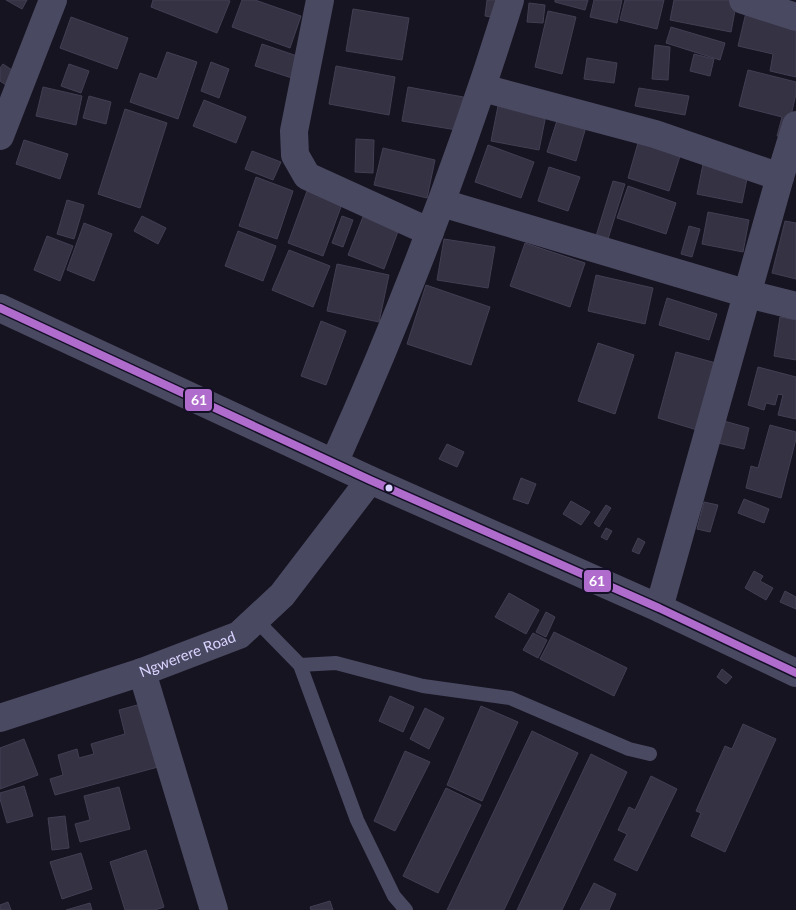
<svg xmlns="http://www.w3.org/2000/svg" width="796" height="910" viewBox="0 0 796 910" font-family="Lato,sans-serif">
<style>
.building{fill:#343243;stroke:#433f54}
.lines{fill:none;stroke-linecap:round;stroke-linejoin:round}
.service{stroke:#4a4962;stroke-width:14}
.minor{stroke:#4a4962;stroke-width:28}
.tertiary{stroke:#4a4962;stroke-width:28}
.bus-1-casing{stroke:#130f26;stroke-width:11}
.bus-1{stroke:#b06ccc;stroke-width:8}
.bus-dot{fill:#d9d4ff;stroke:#130f26;stroke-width:2}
.labels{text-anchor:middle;stroke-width:4.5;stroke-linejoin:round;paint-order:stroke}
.street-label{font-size:15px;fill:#d9d4ff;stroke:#130f26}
.line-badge{stroke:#130f26;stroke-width:2}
.badge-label{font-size:14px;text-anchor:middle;font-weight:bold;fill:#fff}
</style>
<rect width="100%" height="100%" fill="#161421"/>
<g class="building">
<polygon points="6,0 27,0 22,9"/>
<polygon points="153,0 228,0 230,1 217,33 151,7"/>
<polygon points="242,0 255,0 301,16 290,48 232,27"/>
<polygon points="487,0 507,0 504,19 485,16"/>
<polygon points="555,0 588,0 585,10 555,2"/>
<polygon points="594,0 622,0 617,23 590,17"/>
<polygon points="625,0 664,0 657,29 620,20"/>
<polygon points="674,0 737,0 731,32 670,20"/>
<polygon points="749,0 796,20 796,77 770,71 773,54 738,46"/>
<polygon points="529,3 545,5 543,23 527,22"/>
<polygon points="353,9 409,18 402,60 346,51"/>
<polygon points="548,11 576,17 562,74 535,67"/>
<polygon points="71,17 128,38 117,69 60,48"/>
<polygon points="671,27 725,43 720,60 666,43"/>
<polygon points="262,44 306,59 298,80 255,66"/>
<polygon points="655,45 670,47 668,80 652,79"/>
<polygon points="167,52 197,62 178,119 130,102 140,73 157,79"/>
<polygon points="694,54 714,59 710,76 690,71"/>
<polygon points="587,58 617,63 614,83 584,79"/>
<polygon points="211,62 229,69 219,98 201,91"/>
<polygon points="3,64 15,72 6,85 0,81 0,68"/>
<polygon points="69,64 89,71 81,93 61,86"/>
<polygon points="336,66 395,77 389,115 329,104"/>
<polygon points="748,70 796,82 796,94 786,137 777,136 782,117 739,106"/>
<polygon points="43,87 82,96 76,125 36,116"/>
<polygon points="408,87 469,98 463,131 402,121"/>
<polygon points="639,88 689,96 685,115 635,106"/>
<polygon points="89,96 111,102 106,124 83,118"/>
<polygon points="204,100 246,117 236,143 193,126"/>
<polygon points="498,106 546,115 539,150 491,141"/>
<polygon points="125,109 167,123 140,208 98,194"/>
<polygon points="560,111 588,120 576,161 547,152"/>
<polygon points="356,139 374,140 373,173 355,172"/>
<polygon points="24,140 68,154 60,179 16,164"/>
<polygon points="638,143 680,156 669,191 628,178"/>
<polygon points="488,145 534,162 521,198 475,182"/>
<polygon points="383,148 435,160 427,198 374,185"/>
<polygon points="252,151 281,162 273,180 245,169"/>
<polygon points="704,159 749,169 742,203 697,194"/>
<polygon points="549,167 580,177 568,211 538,201"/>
<polygon points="256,177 293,191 277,239 239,226"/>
<polygon points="613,181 625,184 608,239 596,236"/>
<polygon points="628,186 676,203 666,234 617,218"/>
<polygon points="307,191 342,204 323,256 288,243"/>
<polygon points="67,200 84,205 74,239 57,234"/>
<polygon points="368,204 403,218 384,269 348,255"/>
<polygon points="708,212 749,220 743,252 702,244"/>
<polygon points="142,216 166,228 158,244 134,231"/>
<polygon points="342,216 353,220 343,247 332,243"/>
<polygon points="785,221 796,223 796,279 772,273"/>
<polygon points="84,223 112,234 94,281 67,270"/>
<polygon points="689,226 700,229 692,257 681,254"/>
<polygon points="238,231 276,246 263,281 225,266"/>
<polygon points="47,236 73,246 60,281 34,270"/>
<polygon points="444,239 495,247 488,288 437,280"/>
<polygon points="525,243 585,263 570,307 510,286"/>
<polygon points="289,250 330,266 313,307 272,290"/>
<polygon points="337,264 389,275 379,322 327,311"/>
<polygon points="596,275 653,288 645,324 588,311"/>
<polygon points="426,285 490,307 471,365 407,344"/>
<polygon points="667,298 717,314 709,340 659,325"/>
<polygon points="780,317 796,320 796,360 774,356"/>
<polygon points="321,321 346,331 326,385 301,376"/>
<polygon points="598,343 634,355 615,414 578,401"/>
<polygon points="676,352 716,363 697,430 658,418"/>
<polygon points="758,367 796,377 796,419 778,415 783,395 778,394 775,405 766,403 764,410 748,405"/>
<polygon points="724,421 749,428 744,449 718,443"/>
<polygon points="770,425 796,432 796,439 781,498 746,488 751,466 758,468"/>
<polygon points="447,444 464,452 457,467 439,459"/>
<polygon points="521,478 536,484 528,504 513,499"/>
<polygon points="744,499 769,509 764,523 738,513"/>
<polygon points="571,501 590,512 581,525 563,514"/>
<polygon points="704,502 718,505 710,532 697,529"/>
<polygon points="606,505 611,508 599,527 594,523"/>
<polygon points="606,528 612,531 607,540 601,537"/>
<polygon points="638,538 645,542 639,554 632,551"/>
<polygon points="754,571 763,576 760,581 773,588 766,600 745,588"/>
<polygon points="785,591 796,597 796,609 780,602"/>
<polygon points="509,593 539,610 526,634 495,617"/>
<polygon points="546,612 555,617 546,637 536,632"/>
<polygon points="554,632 627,668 614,696 540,659"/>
<polygon points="533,633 547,640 538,658 523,650"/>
<polygon points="722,669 732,677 726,684 717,677"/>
<polygon points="390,696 414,707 403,732 379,721"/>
<polygon points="141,704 158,767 55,795 50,779 63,775 58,755 77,749 79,758 94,754 91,744 125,734 119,710"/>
<polygon points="481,706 518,722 482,801 447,785"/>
<polygon points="425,708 444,718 429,749 410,739"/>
<polygon points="743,724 776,739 725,852 691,836 701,813 696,811 725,746 732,749"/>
<polygon points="532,731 578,753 504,910 447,910"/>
<polygon points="24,739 38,775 0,789 0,748"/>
<polygon points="405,751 430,762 395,831 374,821"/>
<polygon points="591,754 627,772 562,910 517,910"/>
<polygon points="651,776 677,789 637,871 614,860 627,834 618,830 629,807 635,810"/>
<polygon points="24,786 33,816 7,823 0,799 0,793"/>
<polygon points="119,787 130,829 80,842 75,824 90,820 84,796"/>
<polygon points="446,788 481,805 438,893 403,876"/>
<polygon points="65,816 69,848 52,850 48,818"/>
<polygon points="146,850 164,907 155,910 125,910 110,862"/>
<polygon points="81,853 92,889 62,899 50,862"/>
<polygon points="594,883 616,894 609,910 580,910"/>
<polygon points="330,901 333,910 311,910 310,907"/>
<polygon points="8,902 11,910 0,910 0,905"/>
<polygon points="90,903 92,910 66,910"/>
</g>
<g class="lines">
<g class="service">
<polyline points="256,620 300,665 357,820 394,896 406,910"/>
<polyline points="300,665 336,663 423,686 510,698 629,749 650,754"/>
</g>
<g class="minor">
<polyline points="320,0 294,131 295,155 307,176 430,232"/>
<polyline points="743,0 796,17"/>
<polyline points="483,88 655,134 780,177"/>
<polyline points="0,136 53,0"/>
<polyline points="442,203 748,294 796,306"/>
<path d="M334,463C402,312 461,158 510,0"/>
<polyline points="659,608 780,177 796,125"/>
<polyline points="142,672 214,910"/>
</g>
<g class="tertiary">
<polyline points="0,308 370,480 659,608 796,673"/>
<path id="s1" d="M0,718L142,672L239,635L282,595L370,480"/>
</g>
<defs>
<polyline id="bus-1" points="0,308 370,480 659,608 796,673"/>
</defs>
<use href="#bus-1" class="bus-1-casing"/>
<use href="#bus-1" class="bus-1"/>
</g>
<circle class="bus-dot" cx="389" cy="488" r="4.5"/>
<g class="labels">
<g class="street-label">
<text dy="5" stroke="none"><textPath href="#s1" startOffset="198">Ngwerere Road</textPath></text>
</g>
</g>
<g class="line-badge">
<rect x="184" y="388" width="29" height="24" rx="5" fill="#b06ccc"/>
<rect x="583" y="569" width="29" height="24" rx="5" fill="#b06ccc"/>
</g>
<g class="badge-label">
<text x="199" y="405">61</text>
<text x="597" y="586">61</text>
</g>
</svg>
